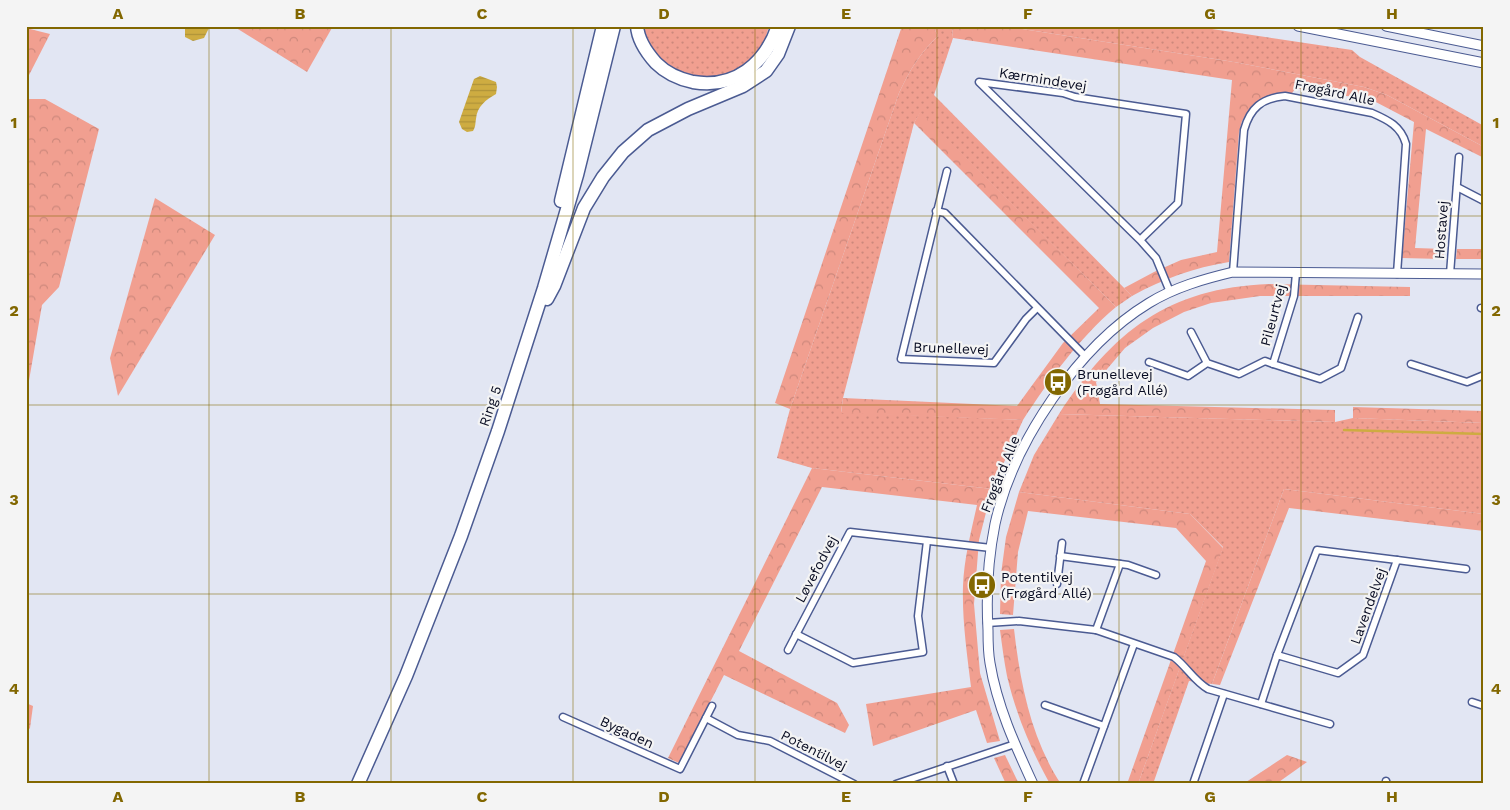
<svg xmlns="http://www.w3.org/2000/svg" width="1510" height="810" viewBox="0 0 1510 810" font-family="'Work Sans',sans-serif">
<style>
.grass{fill:url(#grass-dots)}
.forest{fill:url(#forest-crowns)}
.water{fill:url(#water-rules)}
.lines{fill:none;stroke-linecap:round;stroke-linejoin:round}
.stream{stroke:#ceac41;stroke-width:2.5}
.street-casing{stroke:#4b5b92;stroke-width:9}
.secondary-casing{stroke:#4b5b92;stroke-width:11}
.highway-casing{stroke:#4b5b92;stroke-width:15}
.street{stroke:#fff;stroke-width:6}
.secondary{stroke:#fff;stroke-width:9}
.highway{stroke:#fff;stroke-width:12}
.grid{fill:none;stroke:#826700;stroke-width:1;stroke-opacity:0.55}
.labels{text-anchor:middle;stroke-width:4.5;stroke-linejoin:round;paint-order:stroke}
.street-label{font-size:14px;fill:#070b21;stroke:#f4f4f4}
.poi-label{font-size:14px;fill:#070b21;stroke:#f4f4f4;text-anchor:start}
.neatline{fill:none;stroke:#826700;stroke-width:2}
.grid-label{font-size:16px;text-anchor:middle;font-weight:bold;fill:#826700}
</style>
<defs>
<pattern id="grass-dots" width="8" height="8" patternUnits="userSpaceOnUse" patternTransform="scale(1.25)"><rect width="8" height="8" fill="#f19f90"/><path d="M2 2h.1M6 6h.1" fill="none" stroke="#cd887c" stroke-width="1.8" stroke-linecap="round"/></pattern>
<pattern id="forest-crowns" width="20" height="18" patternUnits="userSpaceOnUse" patternTransform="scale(1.25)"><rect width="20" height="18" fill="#f19f90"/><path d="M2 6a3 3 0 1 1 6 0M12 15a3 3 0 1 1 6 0" fill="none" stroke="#cd887c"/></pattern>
<pattern id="water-rules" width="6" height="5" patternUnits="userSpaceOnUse" patternTransform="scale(1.25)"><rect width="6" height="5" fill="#ceac41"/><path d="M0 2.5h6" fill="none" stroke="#af9339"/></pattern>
</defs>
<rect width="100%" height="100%" fill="#e2e6f3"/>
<g class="grass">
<path d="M643,26H769C765,40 762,54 750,64C741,72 730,74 718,76C712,77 705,79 699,79C672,77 649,51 643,26Z"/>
<path d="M933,26H952L953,38L934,95L1132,296L1116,307L920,113L914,123L843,398L841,412L1023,420L992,489L812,468L777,458L790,409L899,93C910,70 919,54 938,36Z"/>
<polygon points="1003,26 1192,26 1352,50 1360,57 1484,126 1484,147 1387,95 1364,87 1234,62"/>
<polygon points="1059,414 1335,422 1353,418 1484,423 1484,514 1284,489 1212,684 1189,681 1153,784 1138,784 1223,547 1190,514 1019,492 1034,455"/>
</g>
<g class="forest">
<polygon points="233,26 333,26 307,72"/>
<path d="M902,26H933L938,36C919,54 910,70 899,93L790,409L775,403Z"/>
<path d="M952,26H1003L1234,62L1364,87L1387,95L1484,147V158L1426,129L1415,248L1445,249L1442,259L1402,258L1414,122L1372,100L1296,88L1292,93H1277L1265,97L1253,105L1242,121L1239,132L1229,262C1193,268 1165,278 1132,296L1124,288L1154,272L1181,260L1217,252L1232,80L953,38Z"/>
<polygon points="26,28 50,34 26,81"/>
<polygon points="26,99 45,99 99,129 59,287 42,305 26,398"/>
<path d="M920,112L1116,307C1078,339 1050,379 1023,420L841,413L843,398L1017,406L1063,343L1099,308L914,123Z"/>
<polygon points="155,198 215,235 118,396 110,358"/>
<polygon points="1457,249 1484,249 1484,259 1456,259"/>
<path d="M1269,284L1410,287V296H1260L1211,303L1184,312L1153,328L1125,348L1096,382L1100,404L1335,410V422L1059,414C1113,331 1168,288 1269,284Z"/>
<polygon points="1353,407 1484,411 1484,423 1353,418"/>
<path d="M812,468L992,489L979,540L974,604L980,673L1000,741L987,743L976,710L873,746L866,704L971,687C967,653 962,620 963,586C964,559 971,532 977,505L822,487L739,651L837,703L849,725L845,733L724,675L679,763L668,758Z"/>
<polygon points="1284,489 1484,514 1484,531 1289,508 1220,685 1212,684"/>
<polygon points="1019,492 1190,514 1223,548 1138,784 1127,784 1206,561 1176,528 1028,511 1018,552 1013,615 1000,614 1001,574 1006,537"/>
<path d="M1014,629C1020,682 1031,739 1061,784H1050C1031,750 1016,714 1007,676C1004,661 1002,645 1000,630Z"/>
<polygon points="26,703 33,706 30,728 26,733"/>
<polygon points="1005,755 1019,784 1006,784 994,758"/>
<polygon points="1287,755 1307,762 1276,784 1243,784"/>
</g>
<g class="water">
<polygon points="185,26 210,26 204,38 193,41 185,37"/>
<path d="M480,76L496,82L497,87L496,94C486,100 477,106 476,119C475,124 476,126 473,131L467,132L462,129L459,122L474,79Z"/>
</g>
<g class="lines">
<polyline class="stream" points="1344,430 1484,434"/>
<defs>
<g id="street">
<polyline points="947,171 901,359 994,363 1026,319 1037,308"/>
<polyline points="1457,187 1484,201"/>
<polyline points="936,211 945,213 1085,356"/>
<polyline points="1140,240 1178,203 1186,114 1075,97 1063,93 979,82 1140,240 1156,258 1170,292"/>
<path d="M1233,272L1244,130C1250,108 1262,98 1285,96L1372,113C1388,120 1401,126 1406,144L1397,274"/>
<polyline points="1296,273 1294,296 1273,364 1320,379 1341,368 1358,317"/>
<polyline points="1450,274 1459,157"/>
<polyline points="1481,308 1484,309"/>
<polyline points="1191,332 1207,363 1239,374 1265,361 1273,364"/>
<polyline points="1149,362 1188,376 1207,363"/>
<polyline points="1411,364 1467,382 1484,375"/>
<polyline points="1060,556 1128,565 1156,575"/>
<polyline points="1057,584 1062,543"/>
<path d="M987,623L1019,621L1096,630L1174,657C1187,667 1194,681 1208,689L1330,724"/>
<polyline points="1096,630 1120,564"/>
<polyline points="796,634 853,663 923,652 918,616 927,541"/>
<polyline points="788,650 850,532 991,548"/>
<polyline points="1277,655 1317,550 1397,560"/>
<polyline points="1472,702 1484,706"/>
<polyline points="1261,704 1277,655 1338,673 1363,655 1397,560 1466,569"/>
<polyline points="1045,705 1104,726"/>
<polyline points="563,717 680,769 712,706"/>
<polyline points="706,718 738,735 770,741 854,784"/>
<polyline points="947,766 954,784"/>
<polyline points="1386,781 1387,784"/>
<polyline points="896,784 1015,744"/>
<polyline points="1083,784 1134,644"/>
<polyline points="1193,784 1224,694"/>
</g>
<g id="secondary">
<polyline points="1298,26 1484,63"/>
<polyline points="1386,26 1484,46"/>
<path d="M1033,784C1015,745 997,706 990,663C988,652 988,641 988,630C986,594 988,559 995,524C1013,443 1078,346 1149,303C1175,287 1204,279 1233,272L1484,274"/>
</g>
<g id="highway">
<path d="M637,26C638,41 647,53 656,63C666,73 679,79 693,82C735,89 765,64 778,26"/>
<polyline points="561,201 603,26"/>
<polyline points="547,299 554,286 584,208 603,177 623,152 648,130 688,109 743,86 766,71 778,54 789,26"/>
<polyline points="358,784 406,676 461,536 498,431 544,288 577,175 614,26"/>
</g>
</defs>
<use href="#street" class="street-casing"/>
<use href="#secondary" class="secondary-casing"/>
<use href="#highway" class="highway-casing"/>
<use href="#street" class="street"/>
<use href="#secondary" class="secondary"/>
<use href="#highway" class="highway"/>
</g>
<path class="grid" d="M209,26V784M391,26V784M573,26V784M755,26V784M937,26V784M1119,26V784M1301,26V784M26,216H1484M26,405H1484M26,594H1484"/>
<defs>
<symbol id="bus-disc" viewBox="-11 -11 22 22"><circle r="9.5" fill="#826700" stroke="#f4f4f4"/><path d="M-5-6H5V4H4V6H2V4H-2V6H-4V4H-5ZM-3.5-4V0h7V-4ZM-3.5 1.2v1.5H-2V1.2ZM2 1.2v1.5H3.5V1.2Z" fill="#fff"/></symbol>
</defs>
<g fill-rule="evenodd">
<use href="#bus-disc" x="1042" y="366" width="32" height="32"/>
<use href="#bus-disc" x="966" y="569" width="32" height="32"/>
</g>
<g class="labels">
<g class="street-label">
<text transform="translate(1043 79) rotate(9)" y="5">Kærmindevej</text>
<text transform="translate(1335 92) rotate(12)" y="5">Frøgård Alle</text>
<text transform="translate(1441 230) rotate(-86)" y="5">Hostavej</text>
<text transform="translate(1273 315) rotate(-75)" y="5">Pileurtvej</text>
<text transform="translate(951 348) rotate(2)" y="5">Brunellevej</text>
<text transform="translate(490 406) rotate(-71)" y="5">Ring 5</text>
<text transform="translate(1000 474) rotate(-68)" y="5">Frøgård Alle</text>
<text transform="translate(816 569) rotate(-62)" y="5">Løvefodvej</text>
<text transform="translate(1368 606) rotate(-70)" y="5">Lavendelvej</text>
<text transform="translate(627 732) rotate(25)" y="5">Bygaden</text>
<text transform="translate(814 750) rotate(27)" y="5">Potentilvej</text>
</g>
<g class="poi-label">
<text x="1077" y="379">Brunellevej<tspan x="1077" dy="16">(Frøgård Allé)</tspan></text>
<text x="1001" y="582">Potentilvej<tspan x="1001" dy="16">(Frøgård Allé)</tspan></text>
</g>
</g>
<rect width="1510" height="810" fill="none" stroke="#f4f4f4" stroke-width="55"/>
<rect x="28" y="28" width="1454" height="754" class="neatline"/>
<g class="grid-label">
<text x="118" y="19">A</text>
<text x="300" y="19">B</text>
<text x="482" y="19">C</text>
<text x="664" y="19">D</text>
<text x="846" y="19">E</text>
<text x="1028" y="19">F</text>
<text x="1210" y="19">G</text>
<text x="1392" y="19">H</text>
<text x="14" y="128">1</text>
<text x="1496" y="128">1</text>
<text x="14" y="316">2</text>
<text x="1496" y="316">2</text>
<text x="14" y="505">3</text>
<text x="1496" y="505">3</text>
<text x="14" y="694">4</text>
<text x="1496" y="694">4</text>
<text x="118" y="802">A</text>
<text x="300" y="802">B</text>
<text x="482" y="802">C</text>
<text x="664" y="802">D</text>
<text x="846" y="802">E</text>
<text x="1028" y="802">F</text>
<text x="1210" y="802">G</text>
<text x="1392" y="802">H</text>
</g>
</svg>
